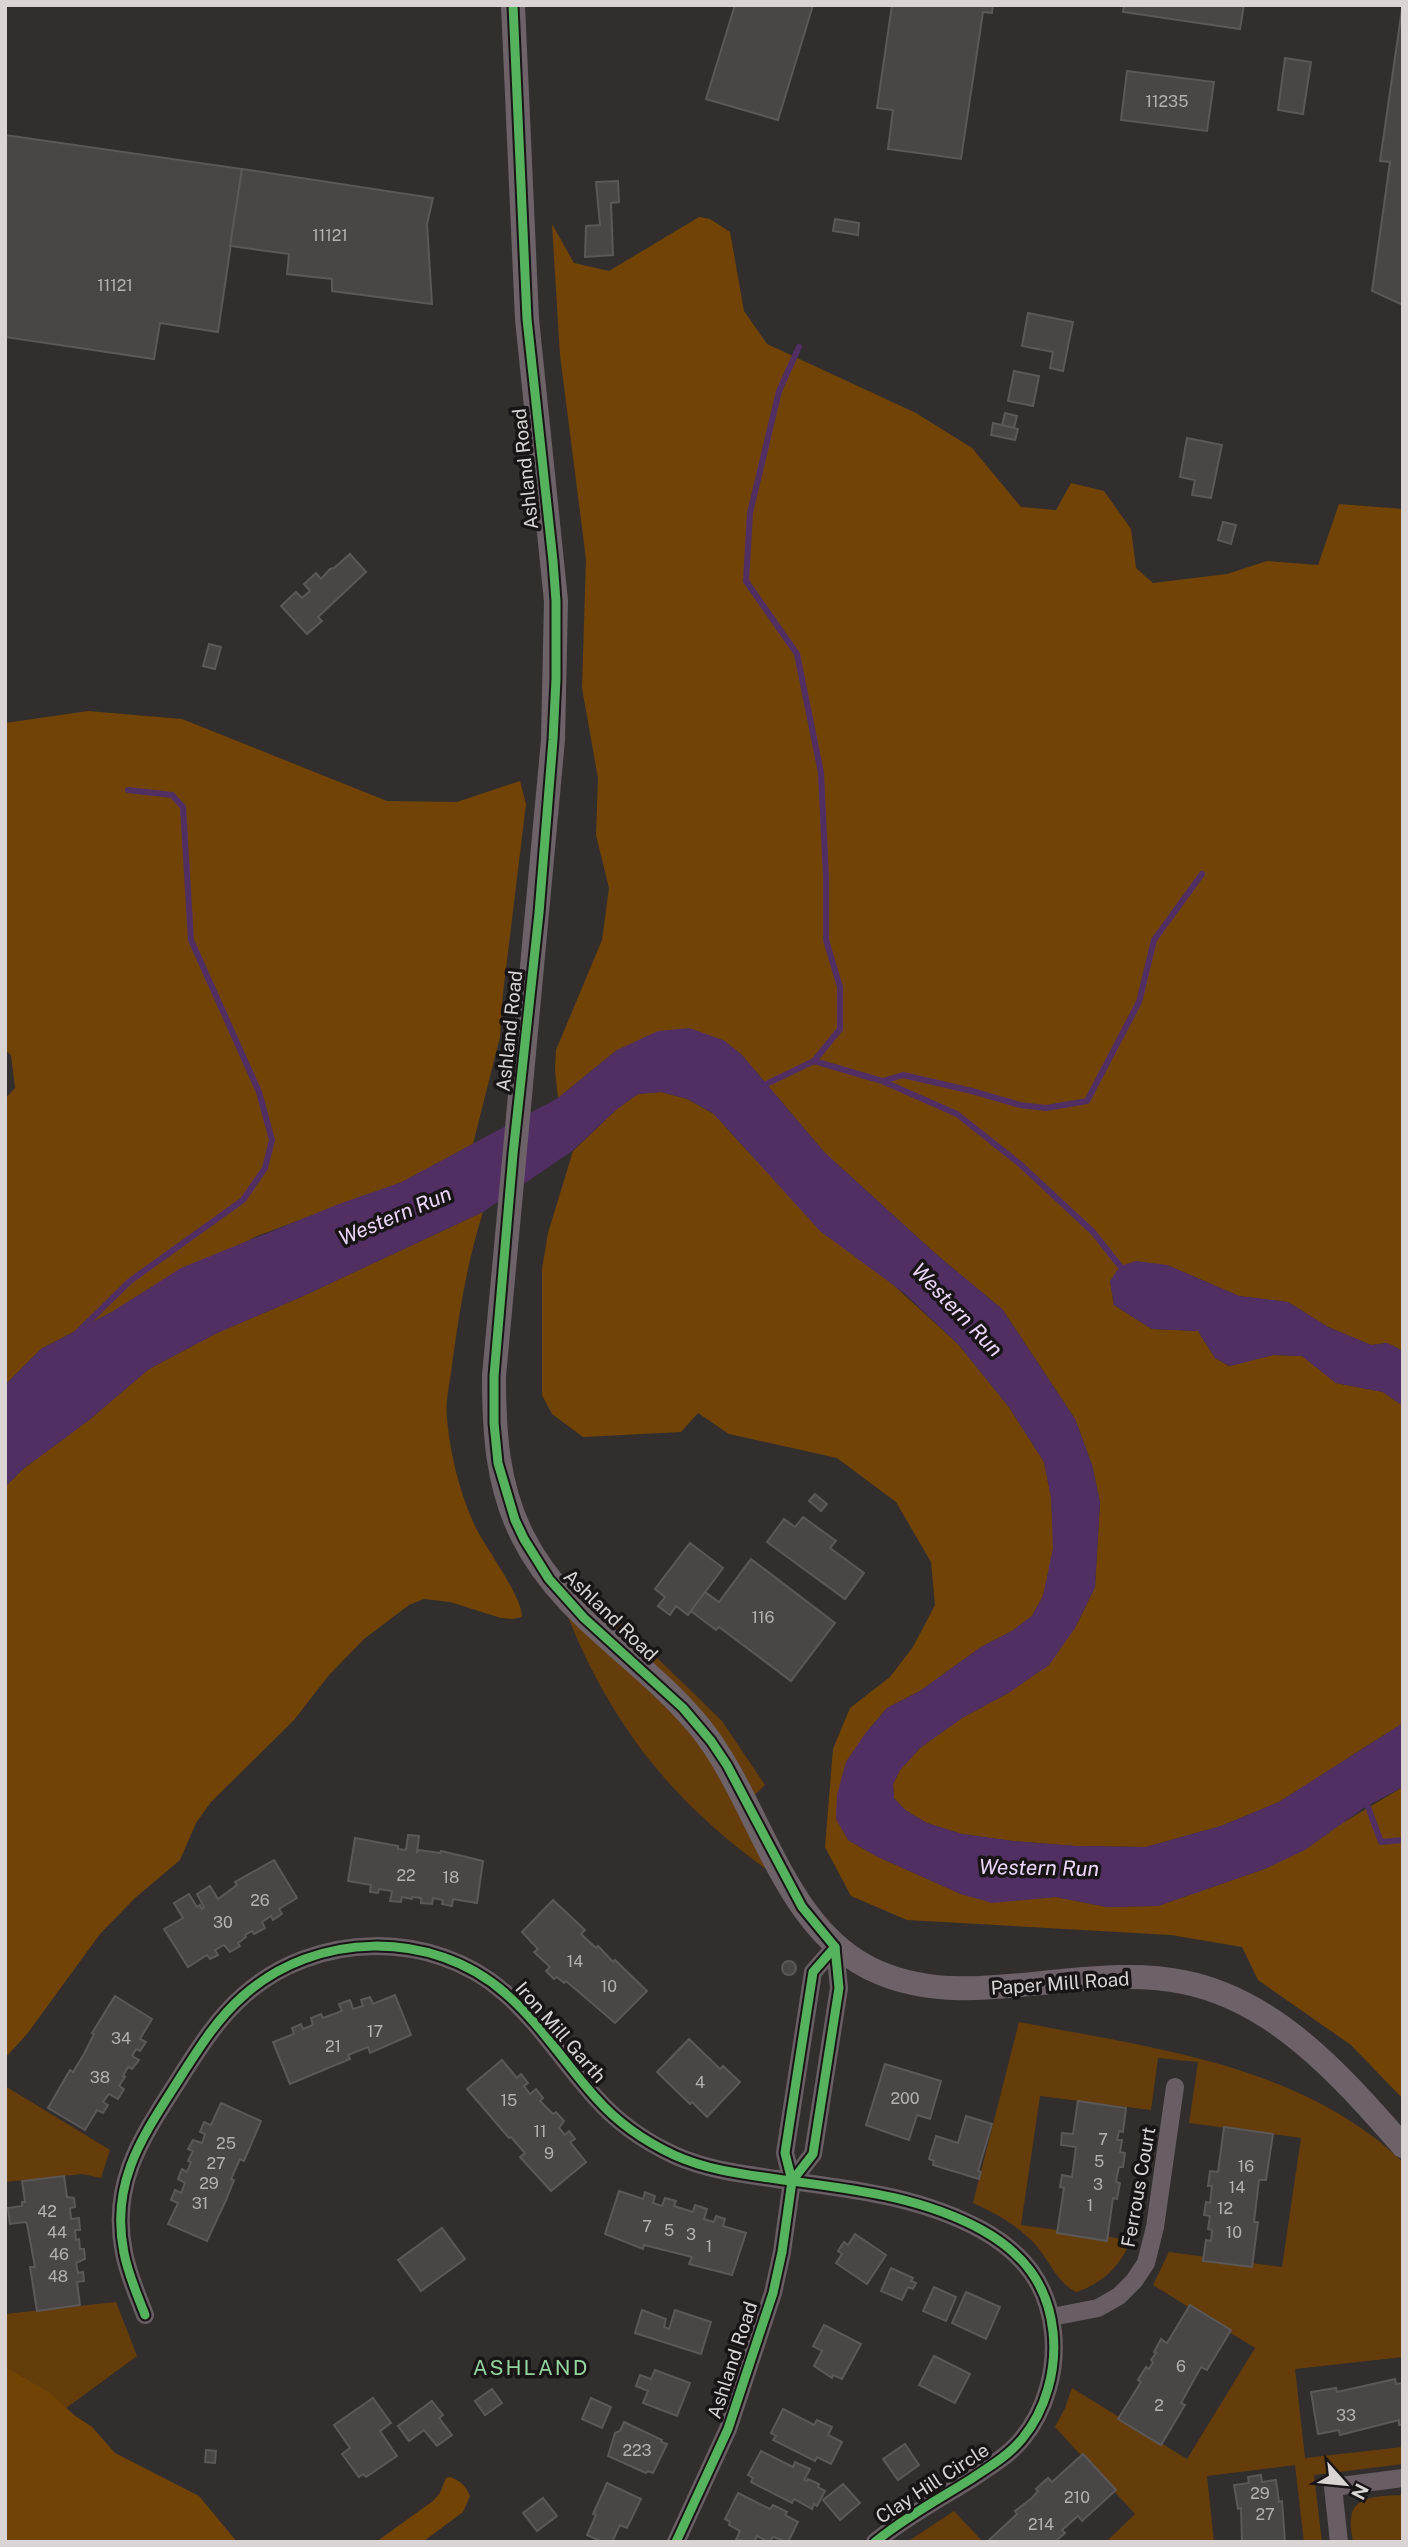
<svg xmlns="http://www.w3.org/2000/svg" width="1408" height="2547" viewBox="0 0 1408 2547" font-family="'Public Sans',sans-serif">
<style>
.green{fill:#643d0a}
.forest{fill:#714406}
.water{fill:#512f63}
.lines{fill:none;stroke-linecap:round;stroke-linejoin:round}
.stream{stroke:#512f63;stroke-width:6}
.building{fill:#4a4646;stroke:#5c5858;stroke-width:2}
.street{stroke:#685e64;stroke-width:18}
.secondary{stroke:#6e6269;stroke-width:24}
.cycleway-casing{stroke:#191516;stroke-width:13}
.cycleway{stroke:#56b35d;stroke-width:9}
.labels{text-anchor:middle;stroke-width:7;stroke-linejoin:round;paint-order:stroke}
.number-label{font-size:16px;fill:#b6b0b1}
.street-label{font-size:19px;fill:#dad4d5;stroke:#191516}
.water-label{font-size:21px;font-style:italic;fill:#ecd6f9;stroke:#191516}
.neighbourhood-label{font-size:21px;letter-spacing:2px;fill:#92d39e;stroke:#191516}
</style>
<rect width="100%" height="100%" fill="#322e2e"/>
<g class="green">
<path d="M576,1579L722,1721L765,1785L744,1805L783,1881C670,1804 603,1717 557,1588Z"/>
<path d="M1019,2022C1152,2048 1300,2064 1403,2162V2357L1295,2369L1305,2458L1403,2447V2464L1314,2475L1322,2542H1304L1295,2465L1207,2476L1214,2542H1106L1135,2514L1055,2427L1065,2408L1072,2388L1187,2459L1255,2348L1153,2285L1169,2252L1282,2267L1301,2138L1189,2123L1198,2062L1158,2058L1151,2110L1040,2096L1021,2225L1131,2240C1120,2266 1104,2283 1076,2292C1056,2282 1049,2259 1034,2243C1017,2225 995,2213 973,2203Z"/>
<polygon points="5,2086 110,2150 101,2178 82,2174 5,2182"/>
<polygon points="116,2302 137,2356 39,2428 5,2542 5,2314"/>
<path d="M1403,2495V2542H1353C1352,2535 1350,2526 1351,2519C1352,2494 1385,2496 1403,2495Z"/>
<polygon points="954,2511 983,2542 907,2542"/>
</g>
<g class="forest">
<polygon points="699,217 710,219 730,232 744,311 767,344 916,413 972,448 1021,507 1056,510 1071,483 1104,491 1131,529 1136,568 1153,583 1227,574 1267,561 1318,565 1339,504 1403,509 1403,1351 1387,1343 1371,1345 1328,1327 1288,1302 1239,1296 1167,1265 1110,1281 1114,1305 1152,1329 1198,1331 1215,1358 1229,1366 1273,1355 1302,1356 1336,1383 1383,1392 1403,1406 1403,1723 1279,1802 1221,1826 1146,1847 1075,1846 1013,1841 962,1834 927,1823 905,1810 894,1798 893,1784 900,1770 920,1748 962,1718 1010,1692 1075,1628 1095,1587 1100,1502 1092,1465 1075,1419 1002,1309 937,1255 825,1153 741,1054 723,1040 617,1050 558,1098 555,1070 556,1050 602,940 609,888 596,835 598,778 582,688 586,559 560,355 552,224 574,263 609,271"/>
<polygon points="88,711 182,719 387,801 457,802 520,781 526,804 503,993 500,1037 473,1144 402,1182 257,1236 41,1349 5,1385 5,1099 15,1088 11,1055 5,1050 5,723"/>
<polygon points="661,1092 687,1099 714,1114 750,1154 958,1344 1009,1407 1044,1462 1051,1497 1054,1548 1043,1596 1032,1616 1012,1631 981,1647 920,1691 887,1708 865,1734 846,1762 848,1840 876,1856 961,1894 992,1902 1056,1897 1107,1907 1158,1906 1267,1868 1403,1787 1403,2099 1351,2045 1258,1980 1242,1947 1171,1935 907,1920 851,1896 825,1847 833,1749 850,1708 890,1677 913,1647 935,1605 931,1562 896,1502 837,1458 729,1434 698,1413 681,1432 583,1437 552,1414 542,1395 542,1269 548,1233 573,1151 617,1109 638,1094"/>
<path d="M483,1212C467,1262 459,1313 452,1365C450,1382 445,1401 447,1418C450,1454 459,1489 473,1522C483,1545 522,1595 522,1617L513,1619L501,1618L450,1602L424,1599L409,1605L364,1639L329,1675L294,1720L211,1802L196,1823L180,1860L135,1898L100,1934L27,2034L5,2058V1487L23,1469L89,1420L149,1369L217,1333L301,1297Z"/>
<polygon points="5,2367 50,2393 74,2415 92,2427 115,2453 199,2496 237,2542 5,2542"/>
<path d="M450,2477C461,2481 466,2486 470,2496L463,2512L424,2541L376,2542L433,2501L440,2493L446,2478Z"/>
</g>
<g class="water">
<polygon points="689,1028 723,1040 741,1054 825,1153 937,1255 1002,1309 1075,1419 1092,1465 1100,1502 1095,1587 1075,1628 1049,1665 1010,1692 962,1718 920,1748 900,1770 893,1784 894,1798 905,1810 927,1823 962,1834 1013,1841 1075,1846 1146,1847 1221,1826 1279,1802 1403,1723 1403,1787 1365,1807 1305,1850 1267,1868 1158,1906 1107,1907 1056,1897 992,1903 961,1894 876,1856 848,1840 836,1819 837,1795 846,1762 865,1734 887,1708 920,1691 981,1647 1012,1631 1032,1616 1043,1596 1053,1548 1051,1497 1044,1462 1009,1407 958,1344 904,1293 820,1231 714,1114 688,1099 661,1092 638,1094 617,1109 572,1151 483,1212 301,1297 217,1333 149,1369 89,1420 23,1469 5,1487 5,1385 41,1349 110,1313 181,1268 339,1204 402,1182 558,1098 617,1050 658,1031"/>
<polygon points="1136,1261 1167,1265 1239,1296 1288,1302 1328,1327 1371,1345 1387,1343 1403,1351 1403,1406 1383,1392 1336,1383 1302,1356 1273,1355 1230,1366 1215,1358 1198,1331 1152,1329 1114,1305 1110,1281 1120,1266"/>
</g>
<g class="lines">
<g class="stream">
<polyline points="799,347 779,391 750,513 746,581 797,654 821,773 826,877 826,940 840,987 840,1029 814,1061"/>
<polyline points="883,1081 903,1075 972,1091 1020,1105 1046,1108 1087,1101 1139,1002 1154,940 1202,874"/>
<polyline points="762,1086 814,1061 882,1081 957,1114 1020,1164 1093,1232 1124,1271"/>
<polyline points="77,1333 130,1281 243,1200 265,1168 272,1140 259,1092 191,940 183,807 172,795 128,790"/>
<polyline points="1365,1799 1381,1842 1403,1840"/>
</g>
</g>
<g class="building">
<polygon points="735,5 813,5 778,120 706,99"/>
<polygon points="892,5 993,5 992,13 983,12 961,159 888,149 893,110 877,108"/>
<polygon points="1124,5 1244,5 1240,29 1123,12"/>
<polygon points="1402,9 1403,9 1403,305 1372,291 1390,162 1380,161"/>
<polygon points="1285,58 1311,62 1303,114 1278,110"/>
<polygon points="1127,71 1214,82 1207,131 1121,120"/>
<polygon points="5,135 242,169 218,332 160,323 154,359 5,337"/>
<polygon points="242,169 433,198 427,224 432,304 332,291 332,279 287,274 289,254 230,246"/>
<polygon points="618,181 619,202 611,203 613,255 585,257 586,226 600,225 596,182"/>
<polygon points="835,219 859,223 858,235 833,231"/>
<polygon points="1028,313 1073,322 1063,371 1050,368 1053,352 1022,346"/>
<polygon points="1014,371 1039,376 1033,406 1008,401"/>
<polygon points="1005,413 1017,416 1014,428 1002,425"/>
<polygon points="993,423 1018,429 1015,440 991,435"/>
<polygon points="1187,438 1222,445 1211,498 1192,495 1195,480 1180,477"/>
<polygon points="1223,522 1236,525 1231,544 1218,540"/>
<polygon points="350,554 366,572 318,617 322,621 307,634 281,606 296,592 302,598 310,591 304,584 316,573 321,579 330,569 334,568"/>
<polygon points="209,644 221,647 215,669 203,666"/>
<polygon points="815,1494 827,1504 821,1511 809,1501"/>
<polygon points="803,1517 836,1541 830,1548 864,1573 845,1599 767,1542 784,1519 795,1527"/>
<polygon points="690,1543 723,1568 688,1615 676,1606 670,1615 658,1606 665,1597 655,1589"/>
<polygon points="751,1559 835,1623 791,1681 719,1627 716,1630 691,1611 705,1592 719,1602"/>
<polygon points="408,1835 419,1836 417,1852 419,1850 440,1853 441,1851 483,1861 477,1903 453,1899 452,1906 442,1904 443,1900 433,1898 432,1904 421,1903 421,1898 412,1897 412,1899 402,1897 401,1902 390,1901 392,1891 379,1889 378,1893 370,1892 371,1885 348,1881 355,1838 398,1846 398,1849 406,1850"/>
<polygon points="274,1860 297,1898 279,1909 282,1914 273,1920 271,1916 262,1922 265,1928 254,1934 252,1931 245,1935 246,1937 238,1943 240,1946 230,1952 224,1945 215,1950 218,1955 210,1959 207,1955 188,1967 164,1929 183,1918 174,1903 189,1894 197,1907 200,1905 202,1909 204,1907 197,1894 210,1886 218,1899 237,1885 235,1882"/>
<polygon points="553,1900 585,1930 581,1934 596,1948 598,1946 613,1962 615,1960 647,1991 615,2023 566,1981 564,1983 557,1977 554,1979 546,1971 550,1967 534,1952 538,1949 522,1932"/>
<circle cx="789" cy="1968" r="7"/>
<polygon points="395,1995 411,2035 370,2053 368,2047 348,2055 350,2059 290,2084 273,2042 294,2034 292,2028 301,2024 303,2029 313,2025 311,2018 321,2014 323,2018 342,2011 339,2004 350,2000 353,2009 363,2006 361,2000 370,1997 373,2004"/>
<polygon points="115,1996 152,2019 140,2039 146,2042 140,2051 136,2049 132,2056 139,2060 132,2069 128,2067 123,2076 125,2077 119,2086 124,2089 118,2099 109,2094 103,2102 108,2105 103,2113 97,2110 85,2130 48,2108 70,2070 73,2072 84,2054 94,2034 92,2033"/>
<polygon points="689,2039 720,2069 723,2066 740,2082 707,2117 692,2102 690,2104 657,2072"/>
<polygon points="502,2060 517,2078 521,2074 528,2083 524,2086 530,2094 536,2089 543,2098 540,2101 553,2114 556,2112 564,2121 559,2128 565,2135 569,2131 575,2139 570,2142 586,2162 551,2191 520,2157 525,2153 511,2137 509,2138 467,2089"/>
<polygon points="885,2064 941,2081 930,2119 917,2115 909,2140 866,2125"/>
<polygon points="1078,2101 1126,2108 1123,2132 1119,2131 1117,2140 1122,2140 1120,2152 1125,2153 1123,2167 1119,2167 1117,2176 1116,2182 1120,2183 1117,2199 1113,2198 1107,2241 1057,2233 1064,2188 1060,2187 1062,2175 1072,2177 1076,2147 1061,2145 1062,2133 1073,2134"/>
<polygon points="221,2103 261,2121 244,2161 240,2159 231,2179 234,2180 226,2200 207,2241 168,2224 178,2203 171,2200 175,2190 181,2193 185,2183 178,2179 182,2169 187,2172 191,2162 188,2161 193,2151 188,2149 193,2140 202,2143 205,2134 200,2132 204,2122 211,2125"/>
<polygon points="966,2116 992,2124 978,2171 981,2172 979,2179 933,2165 934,2161 929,2159 936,2136 958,2143"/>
<polygon points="1224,2127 1273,2134 1266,2180 1259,2180 1254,2222 1258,2222 1252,2267 1203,2261 1206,2240 1211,2241 1212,2230 1208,2229 1210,2216 1204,2215 1206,2202 1210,2203 1212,2186 1208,2186 1210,2171 1218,2172"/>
<polygon points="64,2176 67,2197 74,2198 75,2207 70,2208 71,2219 79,2218 80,2230 75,2230 76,2240 79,2239 80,2249 84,2249 85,2259 76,2263 78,2273 83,2272 84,2281 77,2282 80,2305 37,2311 30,2267 35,2267 27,2224 25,2222 10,2224 8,2208 22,2206 22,2202 25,2202 22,2181"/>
<polygon points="619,2191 643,2199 645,2192 655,2196 653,2203 662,2206 665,2198 676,2201 674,2206 693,2212 695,2205 707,2209 704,2219 714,2222 716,2216 725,2219 723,2226 746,2233 732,2275 689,2264 692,2257 644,2245 643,2249 605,2234"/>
<polygon points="442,2228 465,2259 421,2291 398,2260"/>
<polygon points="855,2234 886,2255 867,2284 836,2263 842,2254 838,2251 844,2242 848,2245"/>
<polygon points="891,2268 913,2278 911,2281 916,2283 913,2289 908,2287 902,2300 881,2291"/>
<polygon points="934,2287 956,2297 946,2321 923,2311"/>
<polygon points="966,2292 1000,2307 986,2339 952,2323"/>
<polygon points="1190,2305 1231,2330 1207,2370 1201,2367 1181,2403 1185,2405 1161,2445 1118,2419 1141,2382 1138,2380 1146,2367 1149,2369 1153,2362 1151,2360 1156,2353 1154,2352 1161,2339 1167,2343"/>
<polygon points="642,2310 666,2319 664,2327 669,2329 675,2310 711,2322 701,2354 635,2333"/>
<polygon points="824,2325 861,2344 842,2379 833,2375 832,2378 814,2366 822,2351 813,2346"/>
<polygon points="934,2356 970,2374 955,2403 919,2385"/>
<polygon points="655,2370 690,2383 677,2416 643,2403 648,2391 636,2386 640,2375 651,2379"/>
<polygon points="1395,2379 1396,2384 1403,2383 1403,2425 1399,2425 1399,2420 1340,2435 1339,2430 1318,2434 1311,2392 1336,2388 1337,2392"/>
<polygon points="492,2389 502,2403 485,2415 475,2401"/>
<polygon points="373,2398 391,2423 380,2431 397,2456 366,2477 363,2474 359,2477 342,2454 350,2448 334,2425"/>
<polygon points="591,2398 611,2407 602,2428 582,2419"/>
<polygon points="432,2401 443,2415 439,2418 452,2435 437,2446 424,2430 409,2441 398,2426"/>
<polygon points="783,2409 814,2425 817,2420 832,2427 828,2435 842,2442 831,2464 817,2457 815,2461 773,2440 776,2436 771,2433"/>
<polygon points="624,2422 662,2440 661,2442 667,2444 653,2473 648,2471 646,2473 608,2456 615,2433 620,2431"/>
<polygon points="905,2444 919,2465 898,2480 883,2459"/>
<polygon points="206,2450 216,2451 215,2463 205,2462"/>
<polygon points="761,2451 793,2467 795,2462 810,2469 804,2480 807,2481 808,2479 819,2484 818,2487 825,2491 817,2506 814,2504 812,2509 794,2499 792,2503 751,2482 753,2478 748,2475"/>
<polygon points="1083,2454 1116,2490 1082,2521 1078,2516 1062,2530 1065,2533 1055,2542 987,2542 1017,2514 1015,2511 1032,2498 1038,2491 1036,2489 1048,2478 1052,2482"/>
<polygon points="1261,2475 1262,2482 1276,2480 1279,2502 1282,2501 1285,2542 1242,2542 1241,2508 1238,2509 1234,2485 1249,2483 1248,2477"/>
<polygon points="607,2483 641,2499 627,2528 620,2525 612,2542 602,2542 587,2535 596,2515 593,2514"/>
<polygon points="843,2484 860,2503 840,2520 823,2500"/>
<polygon points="738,2493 770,2509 773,2505 787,2512 785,2515 798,2522 788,2542 773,2537 769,2542 757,2536 754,2542 736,2540 740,2531 729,2525 730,2522 725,2519"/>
<polygon points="543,2498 557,2516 537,2531 523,2513"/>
</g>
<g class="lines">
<g class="street">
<polyline points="792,2181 813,2154 839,1988 835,1947"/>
<path d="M145,2315C137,2294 128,2274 124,2253C109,2179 146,2132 183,2073C201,2045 218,2018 243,1996C315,1931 432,1929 505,1993C540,2023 565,2064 596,2098C618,2123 644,2141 674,2155C707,2170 742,2174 777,2179C848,2189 918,2195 982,2230C1023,2253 1048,2284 1053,2332C1057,2369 1046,2410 1022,2439C1008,2456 989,2467 971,2479C939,2499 904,2518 875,2542"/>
<polyline points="1052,2317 1098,2308 1119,2296 1134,2281 1146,2263 1155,2227 1175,2087"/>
<polyline points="676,2542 728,2429 773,2293 782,2252 792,2181 785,2153 813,1972 835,1947"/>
<polyline points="1339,2542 1333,2487 1403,2478"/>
</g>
<path class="secondary" d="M513,5L527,319L556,601L553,740L494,1376C494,1432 497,1486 523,1537C563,1617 644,1659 699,1726C762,1803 782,1933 880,1973C935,1996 993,1988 1051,1982C1093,1978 1141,1973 1183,1982C1276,2000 1343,2078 1403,2146"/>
<defs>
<g id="cycleway">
<polyline points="513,5 527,319 553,561 556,601 556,679 553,740 539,913 513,1154 494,1376 494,1423 498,1463 515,1520 524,1539 549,1579 584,1618 683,1708 711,1741 727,1765 802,1907 835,1947 839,1988 813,2154 792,2181"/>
<path d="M145,2315C137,2294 128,2274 124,2253C109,2179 146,2132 183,2073C201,2045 218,2018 243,1996C315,1931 432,1929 505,1993C540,2023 565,2064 596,2098C618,2123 644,2141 674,2155C707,2170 742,2174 777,2179C848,2189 918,2195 982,2230C1023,2253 1048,2284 1053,2332C1057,2369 1046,2410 1022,2439C1008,2456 989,2467 971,2479C939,2499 904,2518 875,2542"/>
<polyline points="676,2542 728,2429 773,2293 782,2252 792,2181 785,2153 813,1972 835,1947"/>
</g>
</defs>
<use href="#cycleway" class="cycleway-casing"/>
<use href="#cycleway" class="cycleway"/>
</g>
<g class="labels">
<g class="number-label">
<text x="1167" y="107">11235</text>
<text x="330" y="241">11121</text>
<text x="115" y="291">11121</text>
<text x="763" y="1623">116</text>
<text x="406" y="1881">22</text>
<text x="451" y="1883">18</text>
<text x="260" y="1906">26</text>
<text x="223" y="1928">30</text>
<text x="575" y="1967">14</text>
<text x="609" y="1992">10</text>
<text x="375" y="2037">17</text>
<text x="121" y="2044">34</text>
<text x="333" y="2052">21</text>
<text x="100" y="2083">38</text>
<text x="700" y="2088">4</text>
<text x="905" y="2104">200</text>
<text x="509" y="2106">15</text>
<text x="540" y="2137">11</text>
<text x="1103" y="2145">7</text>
<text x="226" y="2149">25</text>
<text x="549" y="2159">9</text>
<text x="1099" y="2167">5</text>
<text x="216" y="2169">27</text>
<text x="1246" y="2172">16</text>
<text x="209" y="2189">29</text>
<text x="1098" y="2190">3</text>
<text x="1237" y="2193">14</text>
<text x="200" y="2209">31</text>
<text x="1090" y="2211">1</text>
<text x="1225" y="2214">12</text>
<text x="47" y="2217">42</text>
<text x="647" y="2232">7</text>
<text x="669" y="2236">5</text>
<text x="57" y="2238">44</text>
<text x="1234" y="2238">10</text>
<text x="691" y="2240">3</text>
<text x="709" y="2252">1</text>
<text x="59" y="2260">46</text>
<text x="58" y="2282">48</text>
<text x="1181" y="2372">6</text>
<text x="1159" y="2411">2</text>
<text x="1346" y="2421">33</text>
<text x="637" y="2456">223</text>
<text x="1260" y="2499">29</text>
<text x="1077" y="2503">210</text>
<text x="1265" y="2520">27</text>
<text x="1041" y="2530">214</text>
</g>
<g class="street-label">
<text transform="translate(525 469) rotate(-96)" y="7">Ashland Road</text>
<text transform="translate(509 1031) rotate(-84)" y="7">Ashland Road</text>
<text transform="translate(611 1615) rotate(44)" y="7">Ashland Road</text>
<text transform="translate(1060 1983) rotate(-4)" y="7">Paper Mill Road</text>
<text transform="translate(561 2032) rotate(49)" y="7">Iron Mill Garth</text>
<text transform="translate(1138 2187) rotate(-80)" y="7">Ferrous Court</text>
<text transform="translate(732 2360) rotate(-72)" y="7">Ashland Road</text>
<text transform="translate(932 2483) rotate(-33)" y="7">Clay Hill Circle</text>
</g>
<g class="water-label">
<text transform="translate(395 1216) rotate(-23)" y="7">Western Run</text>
<text transform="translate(957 1310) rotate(46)" y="7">Western Run</text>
<text transform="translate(1039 1868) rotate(1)" y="7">Western Run</text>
</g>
<g class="neighbourhood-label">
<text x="531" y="2375">ASHLAND</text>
</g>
</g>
<rect width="1408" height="2547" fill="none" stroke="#dad4d5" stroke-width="14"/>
<g transform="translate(1345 2484) rotate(117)" stroke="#191516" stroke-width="5" paint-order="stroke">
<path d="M0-5L12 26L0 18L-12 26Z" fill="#dad4d5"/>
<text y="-10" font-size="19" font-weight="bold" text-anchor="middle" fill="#dad4d5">N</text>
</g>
</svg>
